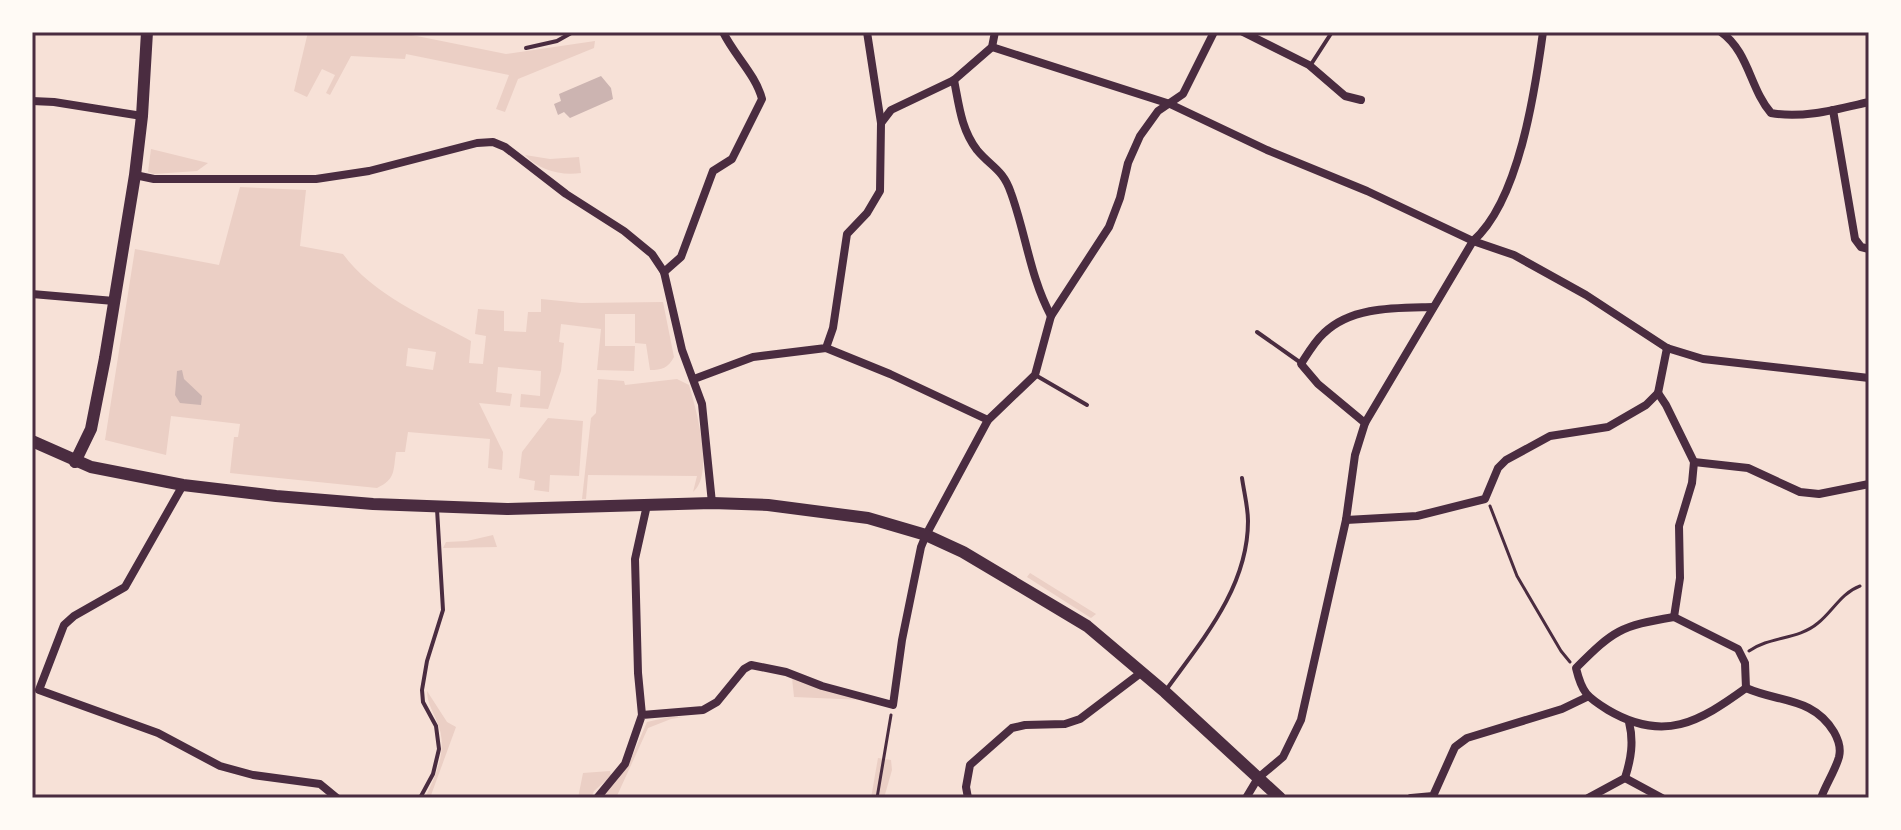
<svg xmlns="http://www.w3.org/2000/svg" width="1901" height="830" viewBox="0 0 1901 830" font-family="Arial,sans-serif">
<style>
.green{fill:#ebcfc5;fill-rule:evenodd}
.building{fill:#ccb4b1}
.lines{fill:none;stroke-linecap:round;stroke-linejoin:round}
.path{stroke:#4a2c40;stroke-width:3}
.service{stroke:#4a2c40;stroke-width:4}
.minor{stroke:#4a2c40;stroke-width:8}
.secondary{stroke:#4a2c40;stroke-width:12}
.neatline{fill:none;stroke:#4a2c40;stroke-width:3}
</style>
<rect width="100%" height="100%" fill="#f7e1d7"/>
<g class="green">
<polygon points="308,32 397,32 506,54 595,41 594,48 518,79 505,112 496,109 509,75 406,54 405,59 351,56 330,95 326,93 335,75 322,69 307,97 294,91"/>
<polygon points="151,149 208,163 197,171 154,174 148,172"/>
<path d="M525,155L550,159L579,157L581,173C560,176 539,170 525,155Z"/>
<path d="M240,187L306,190L300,246L343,254C373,295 427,317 471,341L469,363L483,364L486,336L475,334L478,309L504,311V331L526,332L528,312H541V299L581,303L663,302L674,357C668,368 662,370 650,370L646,344L635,343V314H605V346H635L634,371L597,370L601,329L561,324L559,342L564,343L561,371L548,409L520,407L521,394L540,396L541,371L498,367L496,392L512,394L510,406L479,403L503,452L502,470L488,468L490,439L408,432L405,452H396C393,471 396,479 377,488L230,473L234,437H238L240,424L171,416L166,455L105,440L135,249L219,265ZM408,348L436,352L433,370L406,366Z"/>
<path d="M598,379L624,381L625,385L677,379L689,385C696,409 715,475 693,492L697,476L588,475L586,499H582L591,418L596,413Z"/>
<polygon points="548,418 583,421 579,476 550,475 549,492 534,490 535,481 519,478 522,452"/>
<polygon points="493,535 497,547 443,548 446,542 467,541"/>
<polygon points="1030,573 1096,614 1091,618 1027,577"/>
<polygon points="792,678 864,700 794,697"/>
<path d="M427,691L447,722L456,727L430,798H425C436,775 449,748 437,722C433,711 427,703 427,691Z"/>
<polygon points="669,717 683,717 671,719 648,728 616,798 601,798 628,766 647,722"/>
<polygon points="878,758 891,760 892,770 884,798 871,798"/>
<polygon points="610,771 611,776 594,791 591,798 578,798 583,773"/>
</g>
<g class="building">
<polygon points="601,76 611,88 613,99 570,118 564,112 558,115 554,104 561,101 559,94"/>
<polygon points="182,370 184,379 202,396 201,405 180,403 175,395 177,371"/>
</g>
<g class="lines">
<g class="path">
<polyline points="1490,506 1517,576 1561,651 1570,662"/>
<path d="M1749,651C1770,636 1798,640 1818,623C1833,611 1841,593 1860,586"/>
<polyline points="877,798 891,715"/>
</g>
<g class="service">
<polyline points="526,48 557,41 573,32"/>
<polyline points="1310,66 1332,32"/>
<polyline points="1257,332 1301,363"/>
<polyline points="1037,376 1087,405"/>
<path d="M1166,690C1203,639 1248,587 1248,521C1248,507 1244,492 1242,478"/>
<polyline points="420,798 433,774 439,749 436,726 423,702 422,690 427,661 443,610 437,509"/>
</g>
<g class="minor">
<polyline points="867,32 881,123"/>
<polyline points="1243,32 1309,65 1345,96 1361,100"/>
<path d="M1721,32C1749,52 1750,89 1771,113C1803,119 1838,109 1869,102"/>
<polyline points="992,47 1170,104 1267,150 1367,191 1473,241 1514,255 1586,295 1667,348 1703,359 1869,378"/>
<path d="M954,80C959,105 961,129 977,150C991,167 1003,169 1011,193C1026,234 1030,277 1051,316"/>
<polyline points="32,101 54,102 142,116"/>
<polyline points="1833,110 1855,239 1861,247 1869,249"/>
<polyline points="135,175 154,179 316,179 369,171 477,143 493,142 505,147 566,194 624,231 652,254 664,272 682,350 702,404 712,503"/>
<path d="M664,272L681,257L713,171L732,159L762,99C756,75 734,55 723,32"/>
<polyline points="32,294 114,301"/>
<polyline points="826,348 890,374 988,420"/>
<polyline points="694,379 753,357 826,348 833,328 847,234 867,213 880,191 881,123 891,110 954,80 992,47 995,32"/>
<polyline points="1658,393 1666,405 1694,462 1692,483 1679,526 1680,578 1674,617"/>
<polyline points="1658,393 1667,348"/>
<path d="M1365,423L1318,384L1301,364C1308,353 1315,341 1324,333C1352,306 1396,308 1433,307"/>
<polyline points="1694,462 1748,468 1800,492 1819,494 1869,484"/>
<polyline points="183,485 125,587 74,616 64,625 39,690 158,733 220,766 253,775 320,784 337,798"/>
<polyline points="1346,520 1417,516 1485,499 1498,468 1506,460 1550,436 1608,427 1646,405 1658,393"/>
<path d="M1674,617C1620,626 1614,630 1576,668C1582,693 1587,697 1608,710C1664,743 1699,722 1746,688"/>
<polyline points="1674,617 1738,649 1745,663 1746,688"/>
<path d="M1746,688C1780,703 1813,697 1834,732C1838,739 1841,749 1839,757C1835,771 1826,784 1821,798"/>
<polyline points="642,715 638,673 635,559 647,505"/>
<polyline points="1625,778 1662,798"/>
<polyline points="597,798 625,764 642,715 703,710 717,702 744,669 751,665 786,672 822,686 893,705 902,640 921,547 926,535 988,420 1035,375 1051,316 1109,227 1120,198 1128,163 1140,136 1158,111 1183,94 1214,32"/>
<polyline points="968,798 966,787 970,765 1012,728 1025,725 1065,724 1080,719 1142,672"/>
<path d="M1246,798L1258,778L1283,757L1301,720L1346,520L1355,455L1365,423L1473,241C1519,201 1535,91 1543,32"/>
<polyline points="1411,798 1433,796 1455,747 1467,738 1562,709 1587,697"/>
<path d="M1588,798L1625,778C1631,759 1634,742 1629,722"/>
</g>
<g class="secondary">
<polyline points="32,441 91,467 183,485 276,496 373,504 507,509 712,503 768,505 868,518 926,535 963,552 1087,626 1165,692 1280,798"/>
<polyline points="75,462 91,429 105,358 135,175 142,116 147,32"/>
</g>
</g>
<rect width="1901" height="830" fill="none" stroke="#fffaf5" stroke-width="68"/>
<rect x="34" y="34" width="1833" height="762" class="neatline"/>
</svg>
